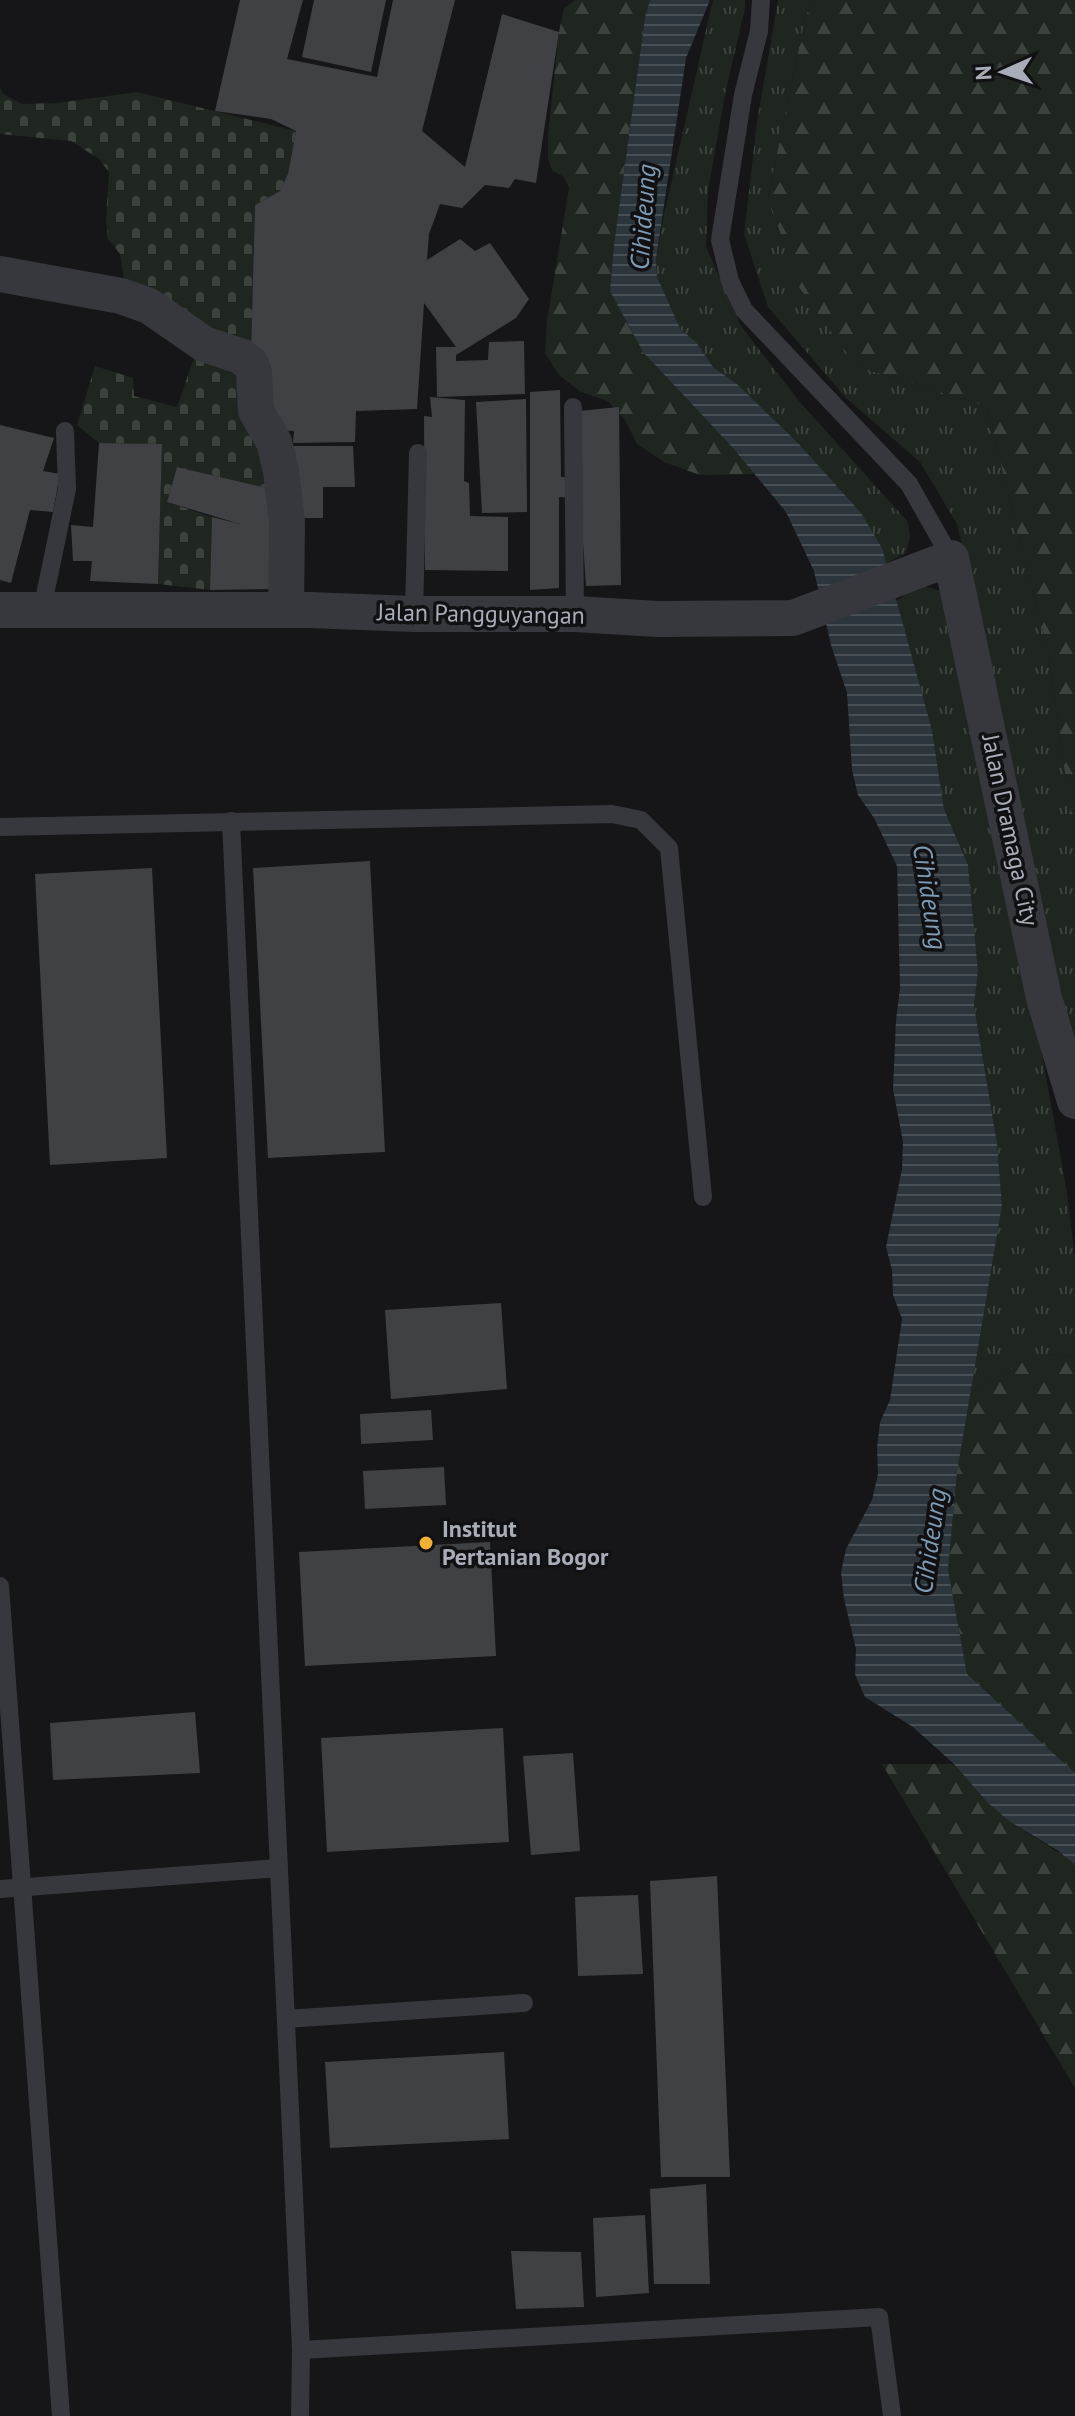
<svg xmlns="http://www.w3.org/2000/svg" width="1075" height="2416" viewBox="0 0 1075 2416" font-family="'PT Sans',sans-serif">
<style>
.grass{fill:url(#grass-tufts)}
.forest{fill:url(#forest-firs)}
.cemetery{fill:url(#cemetery-stones)}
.water{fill:url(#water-rules)}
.building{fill:#404145}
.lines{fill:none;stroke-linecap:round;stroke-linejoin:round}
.service{stroke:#37383d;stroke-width:18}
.minor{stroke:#37383d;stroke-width:36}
.poi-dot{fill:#f2b134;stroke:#111113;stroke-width:3}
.labels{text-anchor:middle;stroke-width:7;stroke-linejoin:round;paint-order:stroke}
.street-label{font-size:24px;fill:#a8adb8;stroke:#111113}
.poi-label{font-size:24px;font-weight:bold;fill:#a8adb8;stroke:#111113;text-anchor:start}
.water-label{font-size:26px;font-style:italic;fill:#7f9bb3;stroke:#111113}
</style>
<defs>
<pattern id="grass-tufts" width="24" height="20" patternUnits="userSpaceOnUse" patternTransform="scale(2)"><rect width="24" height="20" fill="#1e261f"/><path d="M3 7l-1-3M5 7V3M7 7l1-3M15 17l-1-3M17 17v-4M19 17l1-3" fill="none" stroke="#3c433d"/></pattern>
<pattern id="forest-firs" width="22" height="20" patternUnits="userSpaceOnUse" patternTransform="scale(2)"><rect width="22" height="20" fill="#1e261f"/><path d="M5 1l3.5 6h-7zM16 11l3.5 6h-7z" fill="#3c433d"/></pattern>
<pattern id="cemetery-stones" width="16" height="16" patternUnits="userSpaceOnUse" patternTransform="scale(2)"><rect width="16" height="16" fill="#1e261f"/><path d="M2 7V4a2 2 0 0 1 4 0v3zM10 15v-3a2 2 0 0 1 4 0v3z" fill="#3c433d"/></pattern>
<pattern id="water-rules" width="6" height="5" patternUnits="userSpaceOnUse" patternTransform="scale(2)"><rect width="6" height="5" fill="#2c353c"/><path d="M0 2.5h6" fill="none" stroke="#485056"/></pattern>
</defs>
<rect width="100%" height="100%" fill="#161618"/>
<g class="grass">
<polygon points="713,0 745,0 745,8 725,94 708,191 706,247 741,326 799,401 908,522 910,538 906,553 886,563 882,548 860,513 798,443 737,384 713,367 696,342 681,330 657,277 656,259 663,219"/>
<polygon points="778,0 812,0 805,19 768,197 856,366 986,406 1048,651 1072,822 1075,822 1075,1047 1068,1030 1000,702 957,524 920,462 846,398 768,307 744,234 757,122"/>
<polygon points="920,585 941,591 1020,935 1067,1192 1075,1259 1075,1356 1049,1354 1023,1362 969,1395 1002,1205 997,1143 974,1006 978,971 968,865 944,809 932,730 896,601"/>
</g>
<g class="forest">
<polygon points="575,0 650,0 645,17 614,245 610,291 643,352 732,447 754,474 700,475 664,462 637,444 625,420 608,401 581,392 559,375 545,353 547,321 569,188 564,177 552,170 548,159 548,135 559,32 564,8"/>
<polygon points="812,0 1075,0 1075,822 1072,823 1048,651 986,406 856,366 799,287 768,197 805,19"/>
<polygon points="1049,1354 1075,1356 1075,1773 967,1674 948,1570 957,1472 969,1395 1023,1362"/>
<path d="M882,1764H954C971,1784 987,1803 1007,1819C1029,1836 1054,1847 1075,1865V2088Z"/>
</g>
<g class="cemetery">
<polygon points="0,88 3,94 22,104 57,103 137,92 296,131 288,174 280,191 255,205 251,354 125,286 120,254 108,239 106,219 109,172 99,159 71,141 0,134"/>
<polygon points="197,349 243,363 275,490 177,467 167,502 212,517 210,590 158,584 162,444 99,443 77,425 95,366 133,378 134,396 177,407"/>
</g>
<polygon class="water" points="650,0 710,0 686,58 656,259 657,277 681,330 696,342 713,367 737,384 798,443 861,513 882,548 932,730 944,809 968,865 978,971 974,1006 997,1143 1002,1205 957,1472 948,1570 967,1674 1075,1773 1075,1865 1057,1850 1009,1821 987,1802 954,1764 913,1727 865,1697 855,1674 856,1649 844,1599 841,1572 846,1549 872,1500 878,1474 877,1447 880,1422 890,1400 902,1319 893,1295 892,1270 886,1247 902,1169 903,1142 893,1089 896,1020 900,988 897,866 874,818 858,795 852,770 847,693 831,645 814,571 786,512 732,447 643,352 610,291 614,245 645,17"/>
<g class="building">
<polygon points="240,0 303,0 287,59 377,77 393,0 455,0 422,131 465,167 502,14 559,32 536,183 515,179 509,188 485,185 462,208 440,204 429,234 427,260 460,239 475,251 490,243 529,299 516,318 456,355 456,361 488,360 489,342 524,341 525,394 437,397 436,347 456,347 424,303 417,409 356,411 355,442 293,443 294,431 273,430 251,354 255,205 280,191 288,174 296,131 271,119 215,111"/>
<polygon points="314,0 386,0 371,72 302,57"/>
<polygon points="560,390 561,477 581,478 579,411 619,407 621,585 586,586 580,498 559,497 559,588 530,590 530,392"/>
<polygon points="430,397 465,400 464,481 469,483 470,516 508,517 508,571 425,570 424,416 432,417"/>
<polygon points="526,399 527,512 482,513 476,402"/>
<polygon points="0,425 54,438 43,471 60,474 53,512 30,510 11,583 0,580"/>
<polygon points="99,443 162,444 158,584 90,581 92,561 73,561 71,525 93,527"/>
<polygon points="288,446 353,446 355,487 323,487 323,518 294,518"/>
<polygon points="177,467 275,490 278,589 210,590 212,517 240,524 167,502"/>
<polygon points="370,861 385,1152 268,1158 253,868"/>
<polygon points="152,868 167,1158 50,1165 35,874"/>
<polygon points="501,1303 507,1389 391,1399 385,1310"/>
<polygon points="431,1410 433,1440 361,1444 360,1414"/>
<polygon points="444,1467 446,1505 365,1509 363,1471"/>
<polygon points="490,1542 496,1656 305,1666 299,1552"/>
<polygon points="195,1712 200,1773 53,1780 50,1723"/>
<polygon points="503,1728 509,1842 327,1852 321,1738"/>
<polygon points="573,1753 580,1851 531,1855 523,1756"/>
<polygon points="717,1876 730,2177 661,2177 650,1881"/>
<polygon points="638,1895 643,1974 578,1976 575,1897"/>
<polygon points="504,2052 509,2139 330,2148 325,2062"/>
<polygon points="706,2184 710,2284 654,2284 650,2189"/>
<polygon points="645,2215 649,2293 596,2297 593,2218"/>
<polygon points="511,2251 581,2252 584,2307 516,2309"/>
</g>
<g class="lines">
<g class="service">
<polyline points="761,0 759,31 743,95 720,240 730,281 744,310 909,484 951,558"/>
<polyline points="573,407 575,614"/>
<polyline points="42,609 67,489 65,431"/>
<polyline points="414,614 418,453"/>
<polyline points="231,821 301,2350 300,2416"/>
<polyline points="0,827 612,814 641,820 669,848 703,1197"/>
<polyline points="0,1586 61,2416"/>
<polyline points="0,1889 279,1868"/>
<polyline points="286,2019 524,2003"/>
<polyline points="301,2350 879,2317 892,2416"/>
</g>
<g class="minor">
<polyline points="0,274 121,296 149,306 204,344 240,356 250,363 254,372 256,411 274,442 281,471 287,522 286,610"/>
<polyline points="0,610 309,610 414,614 575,614 658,619 793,618 951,558 1044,998 1075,1101"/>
</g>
</g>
<circle class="poi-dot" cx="426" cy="1543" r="8"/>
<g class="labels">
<g class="street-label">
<text transform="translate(481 614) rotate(1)" y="8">Jalan Pangguyangan</text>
<text transform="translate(1010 830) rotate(78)" y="8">Jalan Dramaga City</text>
</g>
<g class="poi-label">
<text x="442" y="1537">Institut<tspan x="442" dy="28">Pertanian Bogor</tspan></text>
</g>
<g class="water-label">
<text transform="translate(643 217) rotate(-86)" y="9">Cihideung</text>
<text transform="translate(930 897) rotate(81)" y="9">Cihideung</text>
<text transform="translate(930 1541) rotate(-82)" y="9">Cihideung</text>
</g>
</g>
<g transform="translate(1003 72) rotate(267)" stroke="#111113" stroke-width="6" paint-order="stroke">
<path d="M0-6L14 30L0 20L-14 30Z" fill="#a8adb8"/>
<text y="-12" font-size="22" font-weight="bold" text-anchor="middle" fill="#a8adb8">N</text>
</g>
</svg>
